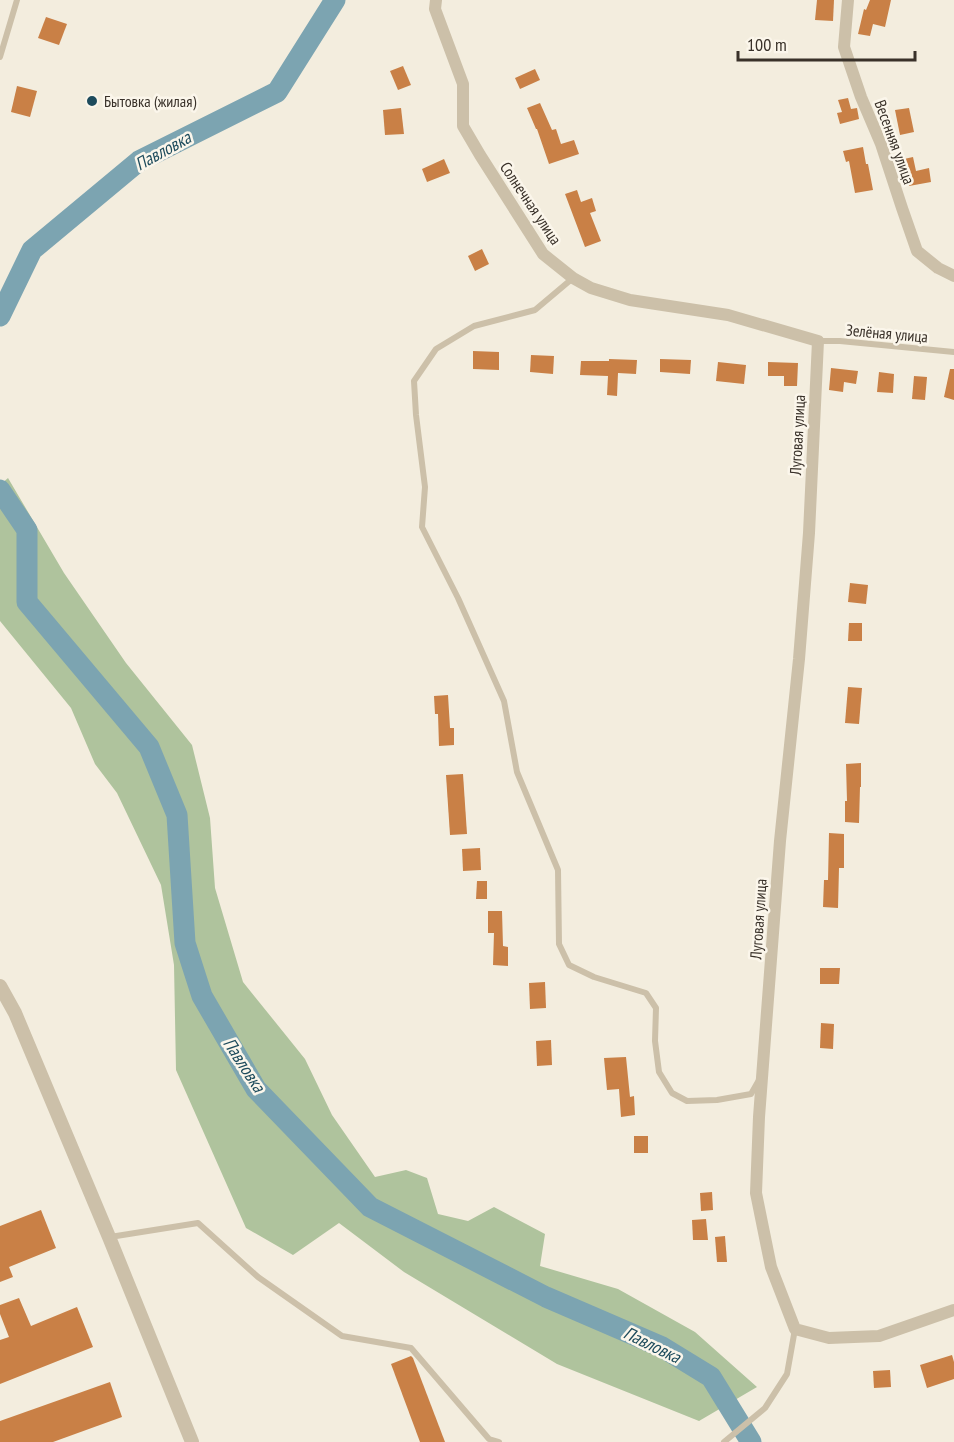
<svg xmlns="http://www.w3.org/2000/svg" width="954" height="1442" viewBox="0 0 954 1442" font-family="'PT Sans Narrow',sans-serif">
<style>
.green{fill:#afc39d}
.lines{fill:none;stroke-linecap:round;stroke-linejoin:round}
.river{stroke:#7ca4b1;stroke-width:21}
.building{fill:#c98046}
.service{stroke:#ccc0a9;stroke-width:6}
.minor{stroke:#ccc0a9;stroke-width:12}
.tertiary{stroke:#ccc0a9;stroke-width:14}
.poi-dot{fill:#1d4b5c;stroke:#fbf6eb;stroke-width:2}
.labels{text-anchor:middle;stroke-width:5;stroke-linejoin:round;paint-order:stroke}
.poi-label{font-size:16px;fill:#393129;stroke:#fbf6eb;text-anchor:start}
.street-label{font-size:16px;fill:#393129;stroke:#fbf6eb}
.water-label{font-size:18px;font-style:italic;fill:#1d4b5c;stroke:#fbf6eb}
</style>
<rect width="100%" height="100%" fill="#f3edde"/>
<polygon class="green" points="8,478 64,573 126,663 192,745 210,818 215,888 243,982 305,1059 332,1115 375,1177 406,1170 427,1178 438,1214 468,1221 494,1207 545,1234 540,1266 618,1289 695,1332 757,1387 699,1421 557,1364 404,1272 339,1223 293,1255 246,1228 176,1070 174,965 161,885 117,793 95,764 71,708 0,621 0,485"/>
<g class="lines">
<g class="river">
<polyline points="0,316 32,250 139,161 277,92 335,0"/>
<polyline points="0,490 27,530 27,602 149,747 177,815 185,943 202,996 256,1089 370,1207 546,1297 662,1347 711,1377 751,1442"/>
</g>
</g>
<g class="building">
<polygon points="817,0 834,0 833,21 815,20"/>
<polygon points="870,0 891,0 885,27 873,24 870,36 858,34 864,9 866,10"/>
<polygon points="46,17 67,24 59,45 38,38"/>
<polygon points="403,66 411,85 398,90 390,71"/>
<polygon points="535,69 540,80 520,89 515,78"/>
<polygon points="17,86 37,91 30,117 11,112"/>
<polygon points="848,98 851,109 857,108 859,119 840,124 837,113 842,112 838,100"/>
<polygon points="540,103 552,130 556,129 561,144 574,140 579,154 549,164 537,129 536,129 527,108"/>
<polygon points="401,108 404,134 385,135 383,110"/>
<polygon points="909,108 914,132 900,135 895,110"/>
<polygon points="863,147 866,164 868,164 873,190 855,193 849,161 846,162 843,151"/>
<polygon points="913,157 916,171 929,168 931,182 909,186 904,159"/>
<polygon points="444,159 450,173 427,182 422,169"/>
<polygon points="577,190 581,202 592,198 596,211 590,213 601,241 585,247 565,194"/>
<polygon points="482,249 489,264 475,271 468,256"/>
<polygon points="473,351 499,352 499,370 473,369"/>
<polygon points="531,355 554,356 553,374 530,372"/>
<polygon points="609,359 637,360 636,374 618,373 617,396 607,395 608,376 580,375 581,361 609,361"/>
<polygon points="660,359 691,360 690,374 660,372"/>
<polygon points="718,362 746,365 744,384 716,381"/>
<polygon points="768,362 798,363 797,386 784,386 784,376 768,376"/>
<polygon points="831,368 858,371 856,384 844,382 843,392 829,390"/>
<polygon points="950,369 954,369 954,400 944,397"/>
<polygon points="879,372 894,374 893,393 877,392"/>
<polygon points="914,376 927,377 925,400 912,399"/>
<polygon points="850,583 868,585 866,604 848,602"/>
<polygon points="849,623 862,623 862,641 848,641"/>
<polygon points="848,687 862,688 859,724 845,723"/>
<polygon points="448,695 450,728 454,728 454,745 439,746 438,714 435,714 434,696"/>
<polygon points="861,763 861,787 860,787 859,823 845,822 845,801 847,801 846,764"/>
<polygon points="463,774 467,834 450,835 446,775"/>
<polygon points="829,833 844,834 844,868 839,868 838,908 823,907 824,880 828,880"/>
<polygon points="480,848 481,870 463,871 462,849"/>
<polygon points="477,881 487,881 487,899 476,899"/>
<polygon points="488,911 502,911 503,946 508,947 508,966 493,965 494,933 488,933"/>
<polygon points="820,968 840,968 839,984 820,984"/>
<polygon points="545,982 546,1008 530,1009 529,983"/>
<polygon points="821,1023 834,1024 833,1049 820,1048"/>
<polygon points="551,1040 552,1065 537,1066 536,1041"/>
<polygon points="626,1057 630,1097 634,1096 635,1115 621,1117 619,1089 607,1090 604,1058"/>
<rect x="634" y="1136" width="14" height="17"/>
<polygon points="712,1192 713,1210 701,1211 700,1193"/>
<polygon points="41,1210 56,1248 9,1267 13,1277 0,1282 0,1226"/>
<polygon points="706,1219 708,1240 693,1240 692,1220"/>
<polygon points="725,1236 727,1262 717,1262 715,1237"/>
<polygon points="19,1298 31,1326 77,1307 93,1347 0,1384 0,1340 9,1337 0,1314 0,1305"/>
<polygon points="952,1355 954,1362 954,1379 927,1388 920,1365"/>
<polygon points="411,1356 413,1358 445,1442 420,1442 391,1364"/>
<polygon points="890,1370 891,1387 874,1388 873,1371"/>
<polygon points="110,1382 122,1417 53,1442 0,1442 0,1421"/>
</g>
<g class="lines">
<g class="service">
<polyline points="0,57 17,0"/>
<polyline points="573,278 535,310 474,326 436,349 414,381 416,415 425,487 422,527 458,598 504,701 517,772 558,870 559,944 569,965 594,977 646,993 656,1008 655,1041 659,1072 672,1093 687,1101 717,1100 751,1094 759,1080"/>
<polyline points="818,341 840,341 954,352"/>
<polyline points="110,1237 198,1223 258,1277 342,1336 411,1348 489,1439 499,1442"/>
<polyline points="724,1442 765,1408 787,1374 795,1329"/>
</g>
<g class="minor">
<polyline points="436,0 435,9 463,84 463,126 480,155 543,254 573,278 591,288 630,300 728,315 818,341 809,533 799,659 780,841 759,1117 756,1193 771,1267 795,1329 829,1338 879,1336 954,1310"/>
<polyline points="848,0 844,47 861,97 881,144 902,208 917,251 938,268 954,276"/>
</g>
<polyline class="tertiary" points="0,986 15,1013 109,1237 192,1442"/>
</g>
<circle class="poi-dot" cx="92" cy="101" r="6"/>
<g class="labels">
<g class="poi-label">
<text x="104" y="107">Бытовка (жилая)</text>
</g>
<g class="street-label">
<text transform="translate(895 142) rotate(70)" y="6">Весенняя улица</text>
<text transform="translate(531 203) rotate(56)" y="6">Солнечная улица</text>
<text transform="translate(887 333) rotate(5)" y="6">Зелёная улица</text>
<text transform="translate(797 435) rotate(-87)" y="6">Луговая улица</text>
<text transform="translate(758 919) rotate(-86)" y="6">Луговая улица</text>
</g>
<g class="water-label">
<text transform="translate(163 151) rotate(-29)" y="6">Павловка</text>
<text transform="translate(244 1065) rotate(57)" y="6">Павловка</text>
<text transform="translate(652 1345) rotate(26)" y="6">Павловка</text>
</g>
</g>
<path d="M738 51v9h177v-9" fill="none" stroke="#393129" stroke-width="3"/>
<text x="747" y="51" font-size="18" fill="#393129" stroke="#fbf6eb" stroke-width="4.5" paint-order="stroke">100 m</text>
</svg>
